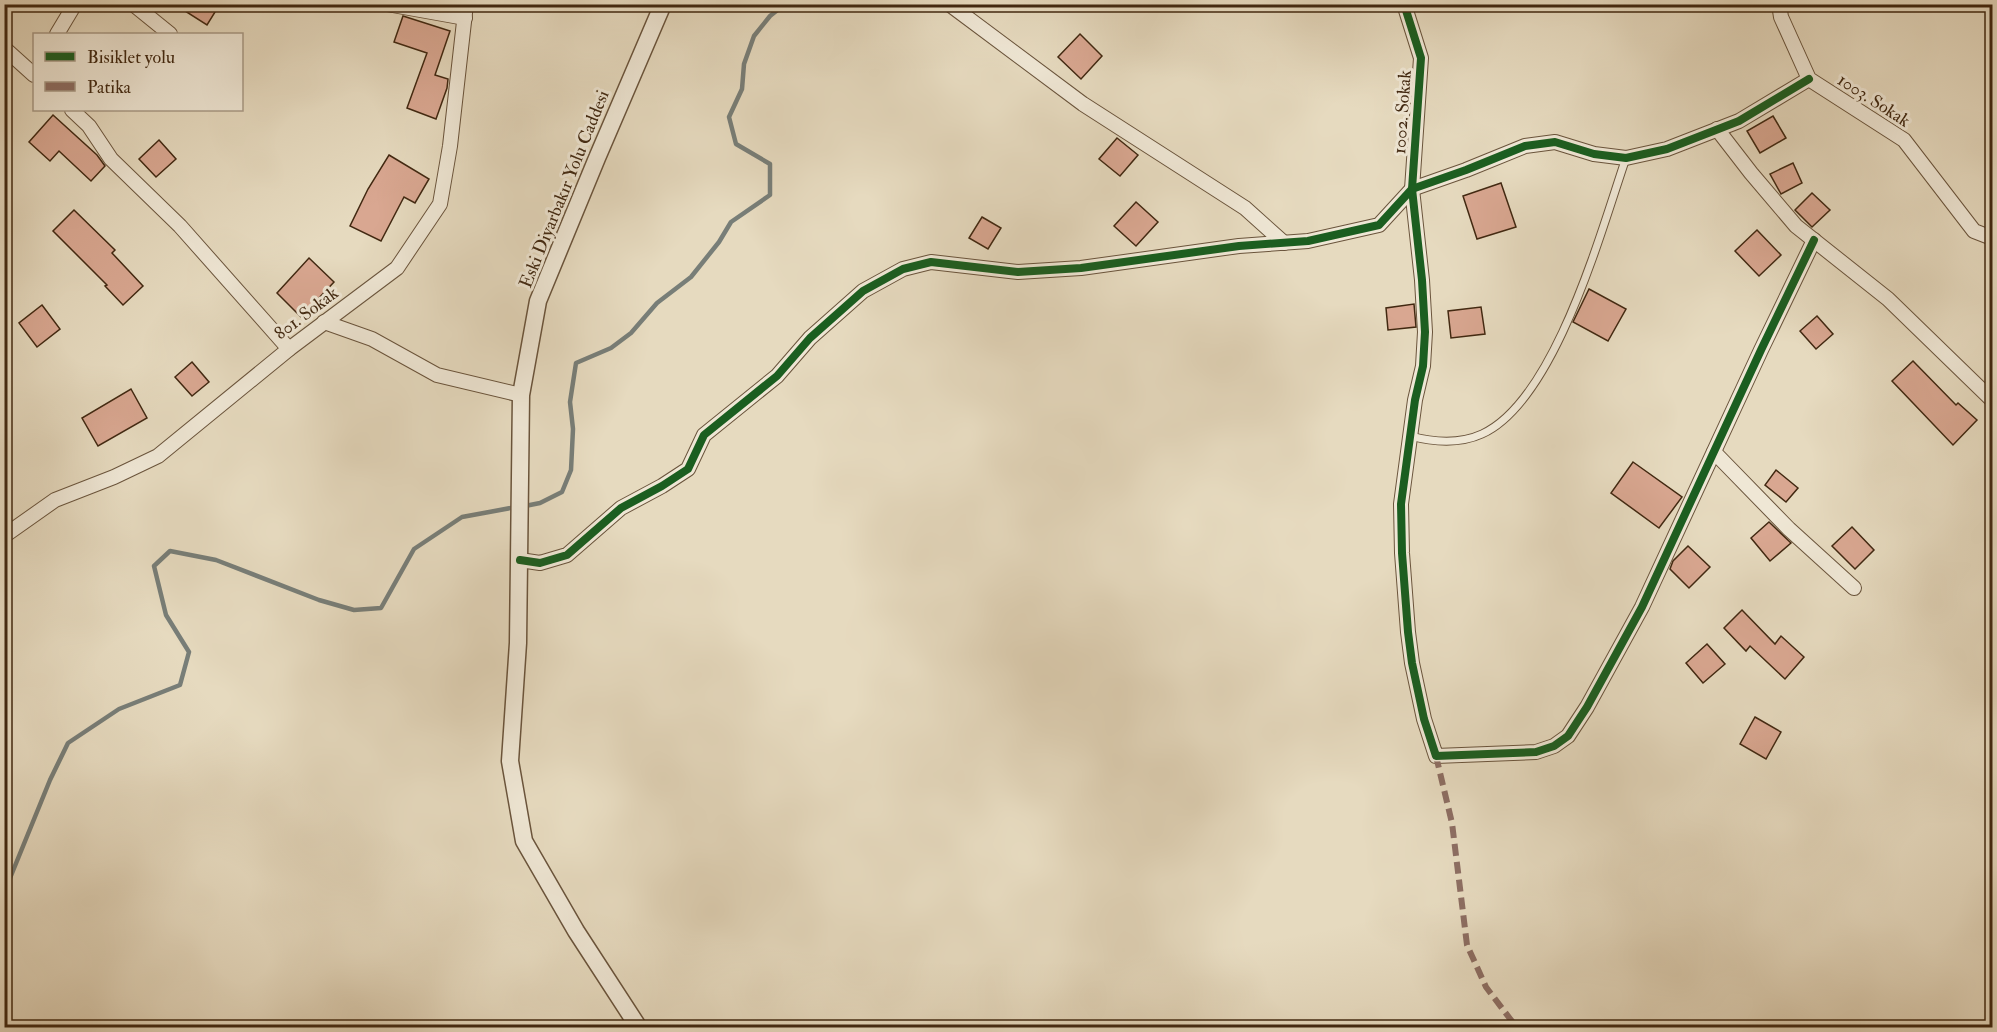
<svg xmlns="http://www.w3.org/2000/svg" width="1997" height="1032" viewBox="0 0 1997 1032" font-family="'IM FELL Double Pica',serif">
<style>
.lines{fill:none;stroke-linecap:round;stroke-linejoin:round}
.stream{stroke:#787e78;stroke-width:4.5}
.building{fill:#d9a791;stroke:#412811;stroke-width:1.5}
.service-casing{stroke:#6a543c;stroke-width:9}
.minor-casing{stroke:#6a543c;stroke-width:16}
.tertiary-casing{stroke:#6a543c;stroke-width:19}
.service{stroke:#efe7d5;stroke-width:7}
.minor{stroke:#efe7d5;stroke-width:14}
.tertiary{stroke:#efe7d5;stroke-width:16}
.quiet{stroke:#8d6e63;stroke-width:6;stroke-dasharray:12 6;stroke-linecap:butt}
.cycleway-casing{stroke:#efe7d5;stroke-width:11}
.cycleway{stroke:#1b5e20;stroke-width:8}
.labels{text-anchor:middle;stroke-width:6;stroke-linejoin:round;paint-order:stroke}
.street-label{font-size:18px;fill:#412811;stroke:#efe7d5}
</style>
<rect width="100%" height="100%" fill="#e6dabf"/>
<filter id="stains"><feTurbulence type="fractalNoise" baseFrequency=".00333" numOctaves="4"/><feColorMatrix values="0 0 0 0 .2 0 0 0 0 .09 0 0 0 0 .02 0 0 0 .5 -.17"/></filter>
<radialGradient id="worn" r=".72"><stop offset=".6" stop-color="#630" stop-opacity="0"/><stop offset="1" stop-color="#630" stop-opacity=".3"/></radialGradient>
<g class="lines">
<g class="stream">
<polyline points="525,506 540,503 562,492 571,470 573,429 570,402 576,363 611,348 631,333 657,303 691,277 719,242 731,222 770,195 770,164 736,144 729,117 742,89 744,64 754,36 770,16 785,4"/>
<polyline points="4,886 8,883 50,780 68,743 119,709 180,685 189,652 166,615 154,566 170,551 216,560 319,600 354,610 381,608 414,549 462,517 516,507"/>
</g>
</g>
<g class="building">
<polygon points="174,4 220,4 207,25"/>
<polygon points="403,16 450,31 435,75 448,79 447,88 436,119 407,108 427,53 394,42"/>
<polygon points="1080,34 1102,56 1081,79 1058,57"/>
<polygon points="53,115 97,155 105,166 91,181 59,151 50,161 29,142"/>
<polygon points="1773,116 1786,138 1760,153 1747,131"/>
<polygon points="1117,138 1138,155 1120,176 1099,159"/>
<polygon points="159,140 176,159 156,177 139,159"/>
<polygon points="389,155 429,179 415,203 404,197 381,241 350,226 368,189"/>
<polygon points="1793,163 1802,183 1781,194 1770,174"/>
<polygon points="1501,183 1516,227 1477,239 1463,196"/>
<polygon points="1812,193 1830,210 1812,227 1795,210"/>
<polygon points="1136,202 1158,222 1136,246 1114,226"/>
<polygon points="74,210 115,250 112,253 143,286 123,305 105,286 107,285 53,231"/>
<polygon points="982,217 1001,228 988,249 969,238"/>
<polygon points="1757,230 1781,255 1759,276 1735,251"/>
<polygon points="309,258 334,282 301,317 277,293"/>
<polygon points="1589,289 1626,309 1608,341 1573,322"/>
<polygon points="1414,304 1416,327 1388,330 1386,308"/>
<polygon points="42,305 60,329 37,347 19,323"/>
<polygon points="1481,307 1485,334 1451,338 1448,311"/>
<polygon points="1817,316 1833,334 1816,349 1800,331"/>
<polygon points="1913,361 1956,405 1958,403 1977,420 1953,445 1892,381"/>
<polygon points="192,362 209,382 192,396 175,377"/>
<polygon points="131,389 147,418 98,446 82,418"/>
<polygon points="1633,462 1682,497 1659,528 1611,493"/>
<polygon points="1776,470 1798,488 1786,502 1765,485"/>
<polygon points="1769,522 1791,543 1770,561 1751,538"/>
<polygon points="1852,527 1874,550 1855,569 1832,546"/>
<polygon points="1688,546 1710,567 1689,588 1670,569 1673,561"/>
<polygon points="1742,610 1775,644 1781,636 1804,657 1785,679 1750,646 1746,651 1724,628"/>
<polygon points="1707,644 1725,664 1703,683 1686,663"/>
<polygon points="1755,717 1781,732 1766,759 1740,744"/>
</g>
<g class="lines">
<defs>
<path id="service" d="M1410,436C1433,442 1460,444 1482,434C1555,401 1601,231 1626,158"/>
<g id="minor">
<polyline points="133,4 170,34"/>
<polyline points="387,4 465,18"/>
<polyline points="949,4 1083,104 1245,208 1284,243"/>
<polyline points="1404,4 1421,58 1412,189 1422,280 1425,332 1423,366 1415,400 1401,504 1402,553 1408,632 1412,663 1424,719 1436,756 1536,752 1554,746 1568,736 1587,707 1642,607 1761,350 1814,240"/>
<polyline points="1779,4 1781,17 1809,79 1904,140 1974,231 1992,238"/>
<polyline points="57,34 75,4"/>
<polyline points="4,48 34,75"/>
<polyline points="72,110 89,126 111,159 180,226 289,349"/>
<polyline points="1717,129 1751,173 1796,226 1888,299 1991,399"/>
<polyline points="324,322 372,339 437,375 521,395"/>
<polyline points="1714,452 1789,529 1854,588"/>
<polyline points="4,536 55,500 114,477 158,456 289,349 397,268 440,204 450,146 466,4"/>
<polyline points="520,560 540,563 567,555 621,508 662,486 688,469 704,435 777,376 810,338 863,291 903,269 931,262 1018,272 1081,268 1239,246 1308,241 1379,225 1412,189 1466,170 1525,146 1555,142 1594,154 1626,158 1667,149 1739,121 1809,79"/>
</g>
<polyline id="tertiary" points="639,1028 576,931 524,841 510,761 518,643 521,395 538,301 597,158 663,4"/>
</defs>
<use href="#service" class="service-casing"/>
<use href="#minor" class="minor-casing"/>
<use href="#tertiary" class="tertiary-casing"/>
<use href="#service" class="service"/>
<use href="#minor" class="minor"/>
<use href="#tertiary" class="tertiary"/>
<polyline class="quiet" points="1436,756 1452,823 1467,945 1486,987 1517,1028"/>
<defs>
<g id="cycleway">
<polyline points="1404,4 1421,58 1412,189 1422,280 1425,332 1423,366 1415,400 1401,504 1402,553 1408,632 1412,663 1424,719 1436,756 1536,752 1554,746 1568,736 1587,707 1642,607 1761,350 1814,240"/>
<polyline points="520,560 540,563 567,555 621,508 662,486 688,469 704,435 777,376 810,338 863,291 903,269 931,262 1018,272 1081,268 1239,246 1308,241 1379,225 1412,189 1466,170 1525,146 1555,142 1594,154 1626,158 1667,149 1739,121 1809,79"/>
</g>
</defs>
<use href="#cycleway" class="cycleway-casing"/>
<use href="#cycleway" class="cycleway"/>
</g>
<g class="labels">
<g class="street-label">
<text transform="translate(1874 100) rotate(33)" y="6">1003. Sokak</text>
<text transform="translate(1402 112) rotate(-86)" y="6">1002. Sokak</text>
<text transform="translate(564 189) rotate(-68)" y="6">Eski Diyarbakır Yolu Caddesi</text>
<text transform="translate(306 313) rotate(-37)" y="6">801. Sokak</text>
</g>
</g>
<rect width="1997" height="1032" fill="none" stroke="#e6dabf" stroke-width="24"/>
<rect x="6" y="6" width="1985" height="1020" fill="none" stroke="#412811" stroke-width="3"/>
<rect x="12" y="12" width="1973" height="1008" fill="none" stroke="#412811" stroke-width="1.5"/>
<rect x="33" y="33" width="210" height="78" fill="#efe7d5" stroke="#a99b87" stroke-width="1.5"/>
<rect x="45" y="52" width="30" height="9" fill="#1b5e20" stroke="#a99b87" stroke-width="1.5"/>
<text x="87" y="63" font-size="18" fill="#412811">Bisiklet yolu</text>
<rect x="45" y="82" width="30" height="9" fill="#8d6e63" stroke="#a99b87" stroke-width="1.5"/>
<text x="87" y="93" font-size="18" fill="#412811">Patika</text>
<rect width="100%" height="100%" filter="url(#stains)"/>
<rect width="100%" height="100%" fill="url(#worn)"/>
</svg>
